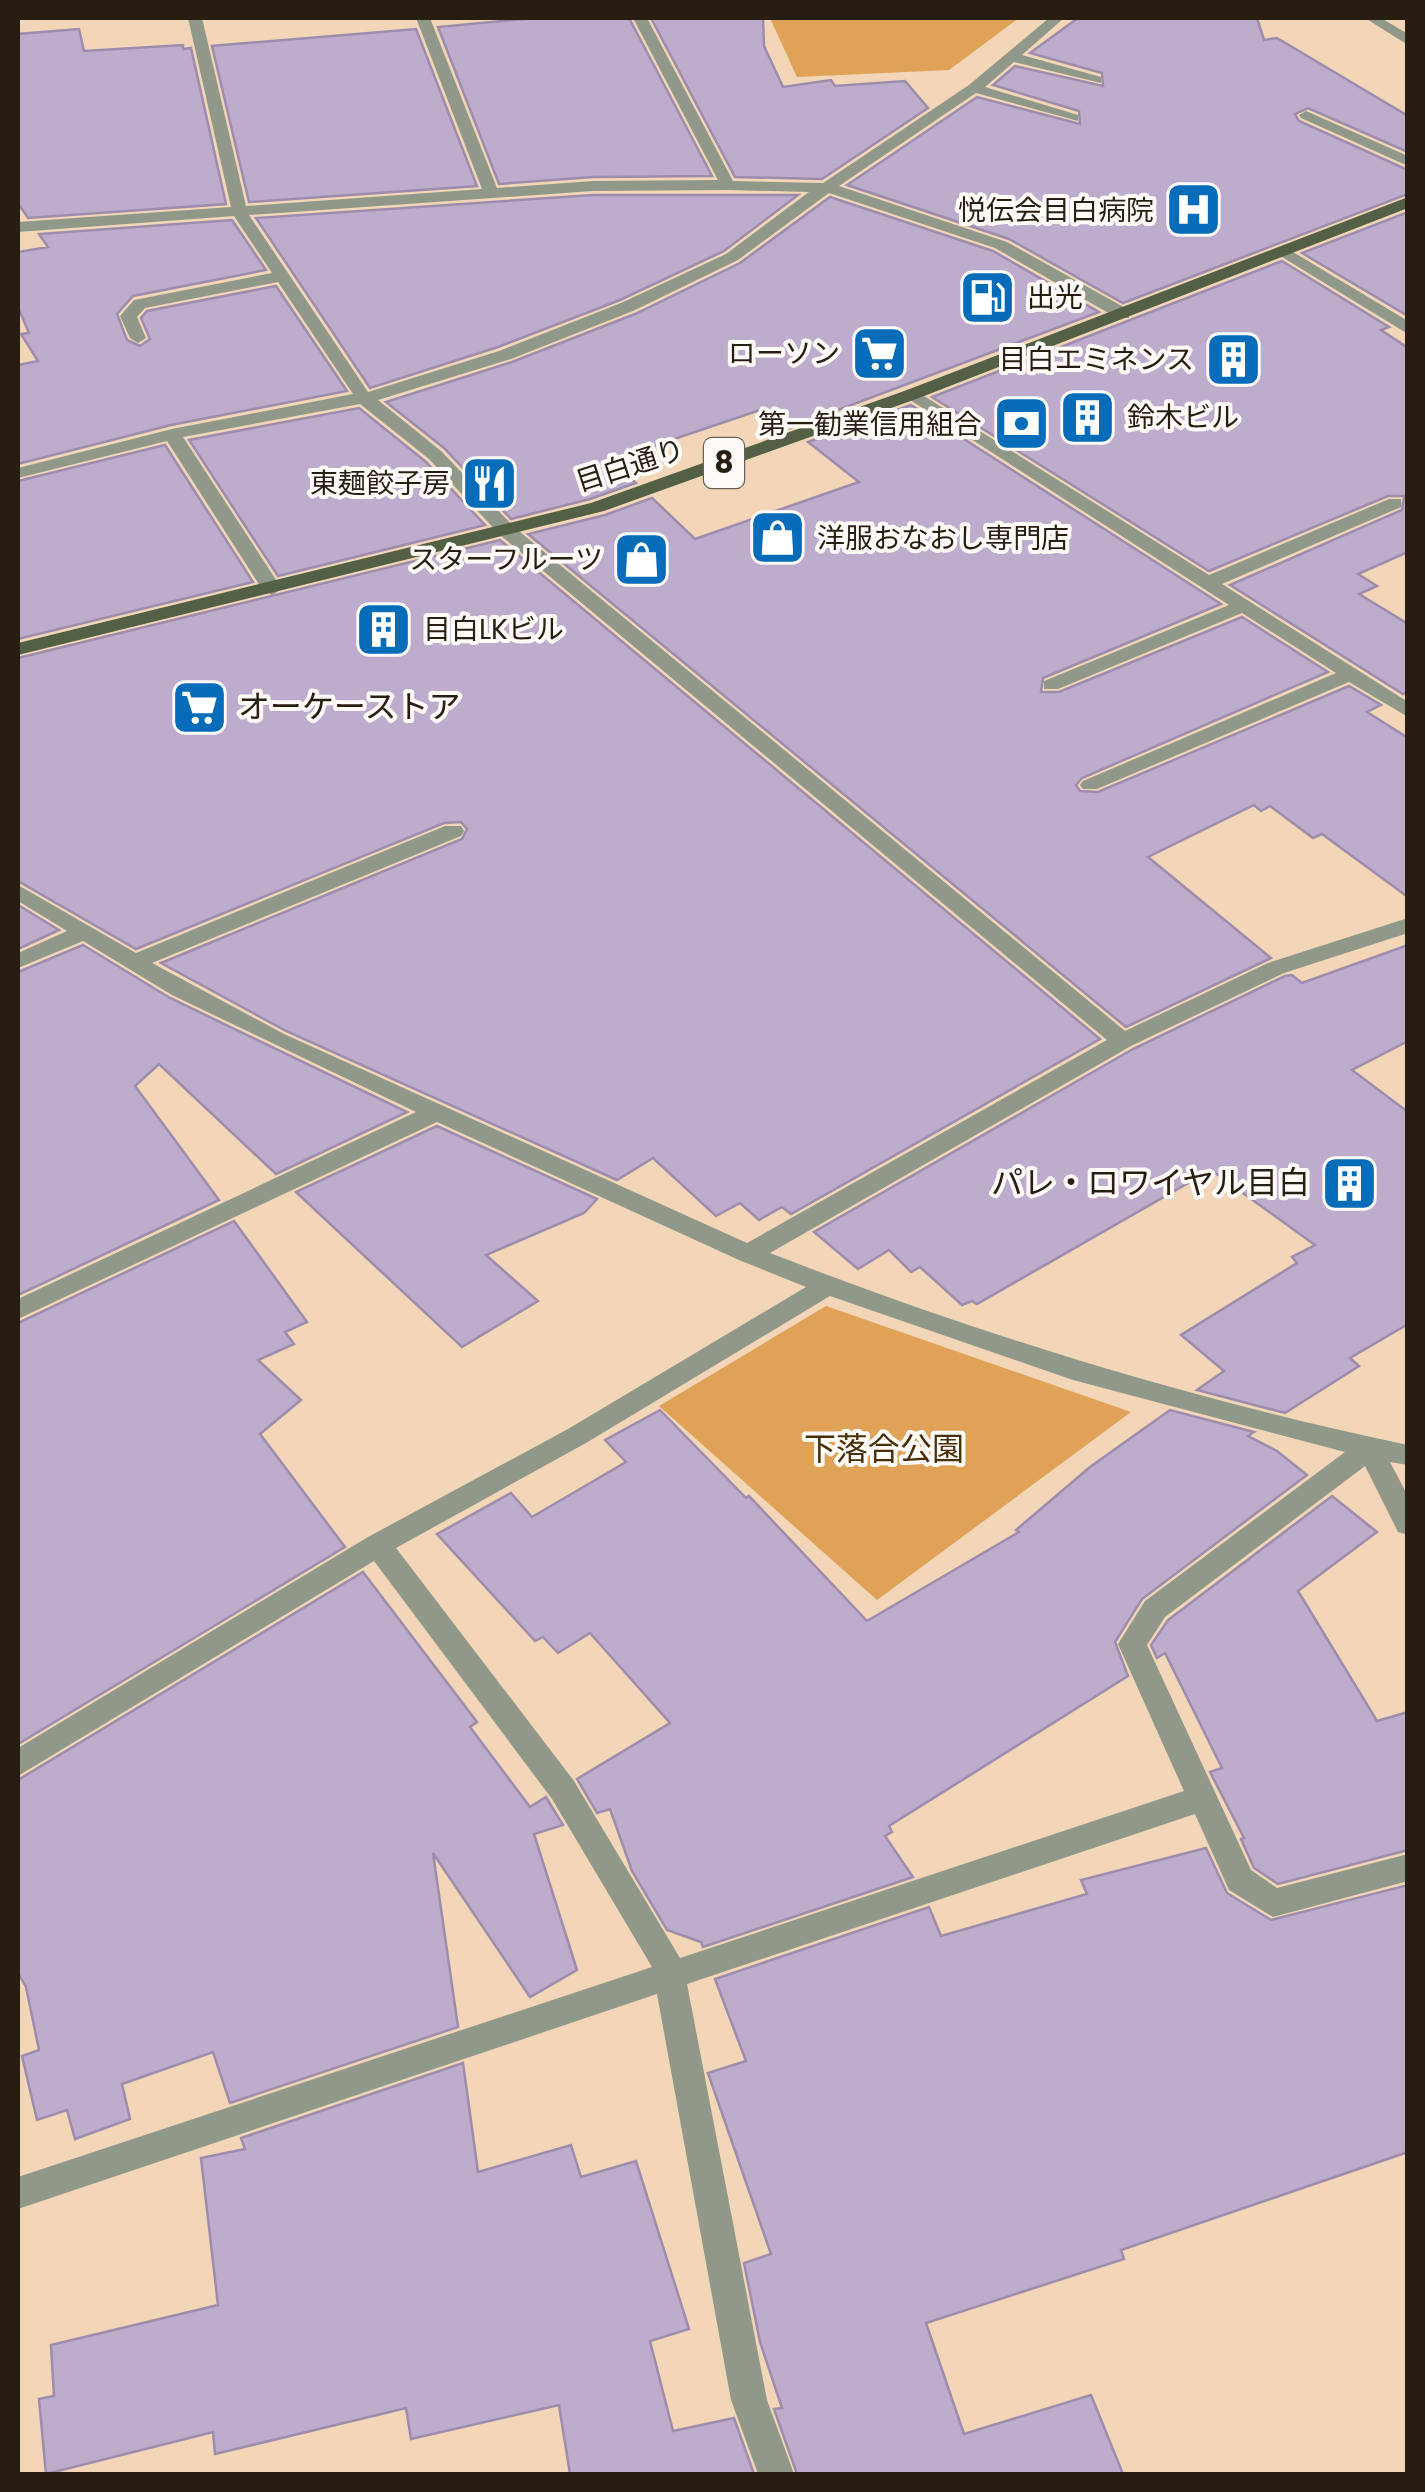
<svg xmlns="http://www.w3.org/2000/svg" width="1425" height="2492" viewBox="0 0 1425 2492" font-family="Poppins,'Noto Sans JP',sans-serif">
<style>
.green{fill:#dfa257}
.building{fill:#beaccd;stroke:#9d8cac;stroke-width:2.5}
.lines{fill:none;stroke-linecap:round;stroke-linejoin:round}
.minor{fill:#909889;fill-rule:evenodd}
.major{fill:#536046;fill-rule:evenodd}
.labels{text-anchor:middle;stroke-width:8;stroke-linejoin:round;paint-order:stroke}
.far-poi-label{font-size:28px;fill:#271d11;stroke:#fefbf8;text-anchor:end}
.far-street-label{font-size:28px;fill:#271d11;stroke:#fefbf8}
.shield{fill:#fefbf8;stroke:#686056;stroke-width:2.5}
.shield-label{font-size:30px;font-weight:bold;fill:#271d11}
.poi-label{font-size:32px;fill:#271d11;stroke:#fefbf8;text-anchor:start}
.park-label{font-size:32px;fill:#4a2e06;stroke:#fefbf8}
</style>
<rect width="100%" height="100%" fill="#f2d6b7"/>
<g class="green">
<polygon points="770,18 1019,18 949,70 797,77"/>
<polygon points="826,1306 1131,1412 877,1600 659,1406"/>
</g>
<g class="building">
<polygon points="534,18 629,18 712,176 593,177 499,184 438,27"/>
<polygon points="651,18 763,18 764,46 783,87 831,80 835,86 905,81 928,108 822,179 735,177"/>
<polygon points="1078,18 1257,18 1264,40 1277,38 1408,116 1408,152 1308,108 1295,114 1299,121 1408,170 1408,194 1123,303 1009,239 847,185 977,97 1080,124 1079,111 993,85 1015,66 1103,86 1102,73 1030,53"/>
<polygon points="79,29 84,51 183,45 183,49 191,48 226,204 28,218 18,203 18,34"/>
<polygon points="416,29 477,186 249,202 212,46"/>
<polygon points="593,195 798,195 724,251 620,300 498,347 370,388 256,218"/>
<polygon points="830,197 993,251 1099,312 790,428 766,408 612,460 636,483 590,499 511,519 444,448 386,402 512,362 635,314 740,263"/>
<polygon points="1408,212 1408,316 1302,253"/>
<polygon points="232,220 266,270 133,296 117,314 127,340 140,346 150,339 141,318 147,311 276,286 347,391 171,425 18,464 18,365 38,361 21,334 29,333 18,307 18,252 48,247 39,234"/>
<polygon points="1282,261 1389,327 1381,330 1408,348 1408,552 1358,574 1377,586 1359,594 1408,624 1408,692 1403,694 1230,585 1402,510 1404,496 1388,496 1209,571 932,397"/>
<polygon points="911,405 1221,604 1043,678 1041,692 1059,692 1242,617 1328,672 1082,778 1076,785 1080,791 1098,792 1349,686 1381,705 1367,712 1408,738 1408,897 1322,834 1313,838 1270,806 1261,811 1254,805 1148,857 1271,958 1126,1027 528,534 605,515 652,498 695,539 859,482 808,442"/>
<polygon points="359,408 426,462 485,525 278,576 189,440"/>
<polygon points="165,445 253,582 18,639 18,481"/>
<polygon points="500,540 1100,1039 791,1214 782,1207 759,1220 740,1203 716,1216 653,1158 617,1180 286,1031 161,963 462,839 467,829 461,822 444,823 136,949 18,881 18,658"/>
<polygon points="18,905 59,930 18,949"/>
<polygon points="83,945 170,998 407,1112 276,1174 159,1064 135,1086 219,1200 18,1295 18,972"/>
<polygon points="1408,945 1408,1041 1352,1070 1408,1112 1408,1324 1350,1358 1359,1366 1285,1413 1197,1390 1224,1371 1181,1335 1297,1263 1292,1257 1315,1245 1211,1170 977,1304 972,1301 962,1305 920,1267 911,1272 889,1250 858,1269 814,1232 1133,1049 1285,976 1292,975 1302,983"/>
<polygon points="437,1126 597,1199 584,1213 486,1255 538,1301 462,1347 296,1192"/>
<polygon points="234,1221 307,1322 285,1332 294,1344 258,1360 301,1400 260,1434 345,1547 18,1744 18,1323"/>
<polygon points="660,1410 746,1498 749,1496 867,1621 1019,1532 1016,1530 1090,1467 1170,1410 1254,1432 1248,1436 1277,1451 1307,1475 1142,1599 1115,1642 1128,1676 889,1826 892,1832 885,1836 913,1877 703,1947 701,1942 667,1930 632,1871 610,1809 597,1813 577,1779 670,1723 590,1633 558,1653 543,1637 535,1641 437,1534 511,1493 532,1517 626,1462 605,1440"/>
<polygon points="1332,1496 1377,1532 1298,1591 1377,1721 1408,1712 1408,1850 1278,1884 1254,1868 1241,1839 1244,1838 1210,1772 1222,1768 1165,1653 1157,1658 1151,1645 1168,1620"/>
<polygon points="363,1572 477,1722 470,1727 530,1807 546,1797 563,1825 534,1834 577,1970 530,1997 433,1853 458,2027 230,2103 213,2052 122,2084 130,2119 75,2139 67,2110 37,2120 22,2056 39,2050 26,1987 18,1973 18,1780"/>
<polygon points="1206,1848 1227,1893 1271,1920 1408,1885 1408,2152 1121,2250 1124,2259 926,2323 964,2434 1091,2395 1123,2474 797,2474 774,2409 782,2408 760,2342 744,2263 771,2254 708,2073 746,2061 715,1979 929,1907 941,1936 1087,1894 1081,1880"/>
<polygon points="463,2063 478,2172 571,2145 581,2177 636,2161 689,2329 650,2341 673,2431 734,2418 754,2474 570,2474 559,2405 411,2439 406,2408 215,2454 213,2432 46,2474 39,2399 54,2396 51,2345 218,2305 201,2158 245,2149 241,2138"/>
</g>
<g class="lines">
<g class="minor">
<path d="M188,18H202L246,206L482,189L416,18H430L497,188L593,181L718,180L633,18H647L733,181L823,183L969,85L1049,18H1064L1022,55L1101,77V83L1014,62L985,87L1078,115V121L976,93L839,186L1007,242L1129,310V318H1117L995,248L829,193L738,260L633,311L511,359L378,400L441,451L514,527L1125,1031L1268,963L1408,918V933L1284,973L1131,1046L770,1253C978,1334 1189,1399 1408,1445V1465L1390,1462L1408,1496V1535L1398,1532L1365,1466L1165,1617L1147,1645L1251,1870L1277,1888L1408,1854V1881L1273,1917L1229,1890L1195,1814L687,1984L767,2400L794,2474H758L731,2400L657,1994L18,2209V2177L652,1967L552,1799L374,1561L18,1776V1748L368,1537L568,1429L806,1287L739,1260L437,1122L18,1319V1299L416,1112L172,995L83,941L18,968V953L67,931L18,901V885L136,953L445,826H461L464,831L461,836L152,963L284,1034L747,1243L1107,1040L500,535L429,459L360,404L183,437L282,589L272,595L262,589L167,441L18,478V468L172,429L353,394L278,282L145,308L137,317L146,338L138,343L130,338L120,316L134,300L272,273L234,216L18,232V222L231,207ZM728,190L809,192L726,254L621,303L499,351L368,392L249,215L593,191ZM830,1296L1073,1380L1345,1452L1145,1601L1118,1644L1184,1791L680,1958L574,1781L396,1548L586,1443Z"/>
<polygon points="1365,18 1381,18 1408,34 1408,45"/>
<polygon points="1306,111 1408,156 1408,166 1301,118 1299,115"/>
<polygon points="1283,246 1408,321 1408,334 1277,254 1275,251"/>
<polygon points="913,389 1209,575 1389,499 1401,499 1401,507 1222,584 1408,702 1408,717 1349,682 1097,789 1083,789 1080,785 1083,781 1336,673 1242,613 1058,689 1044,689 1044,681 1229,605 907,398 907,390"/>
</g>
<polygon class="major" points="1408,197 1408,208 919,398 604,511 18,655 18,643 591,503 907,390"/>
</g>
<defs>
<symbol id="hospital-square" viewBox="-11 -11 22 22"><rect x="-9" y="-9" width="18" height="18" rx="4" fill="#046cb8" stroke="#fefbf8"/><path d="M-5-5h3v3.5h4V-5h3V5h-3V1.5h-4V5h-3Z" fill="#fff"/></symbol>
<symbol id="fuel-square" viewBox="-11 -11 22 22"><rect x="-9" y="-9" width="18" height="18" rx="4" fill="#046cb8" stroke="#fefbf8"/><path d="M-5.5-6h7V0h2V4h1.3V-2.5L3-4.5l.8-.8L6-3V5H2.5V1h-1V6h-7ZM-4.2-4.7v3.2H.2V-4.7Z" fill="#fff"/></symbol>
<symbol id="supermarket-square" viewBox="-11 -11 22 22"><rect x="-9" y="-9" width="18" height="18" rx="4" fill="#046cb8" stroke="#fefbf8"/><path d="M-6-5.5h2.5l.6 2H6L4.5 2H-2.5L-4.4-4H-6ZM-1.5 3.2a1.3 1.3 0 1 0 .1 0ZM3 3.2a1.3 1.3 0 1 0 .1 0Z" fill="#fff"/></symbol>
<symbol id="building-square" viewBox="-11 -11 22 22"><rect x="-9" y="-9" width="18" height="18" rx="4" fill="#046cb8" stroke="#fefbf8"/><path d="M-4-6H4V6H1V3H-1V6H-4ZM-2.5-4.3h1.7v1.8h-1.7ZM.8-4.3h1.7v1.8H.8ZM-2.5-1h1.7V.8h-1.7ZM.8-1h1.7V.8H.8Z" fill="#fff"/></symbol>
<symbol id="bank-square" viewBox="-11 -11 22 22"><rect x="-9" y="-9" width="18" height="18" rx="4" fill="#046cb8" stroke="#fefbf8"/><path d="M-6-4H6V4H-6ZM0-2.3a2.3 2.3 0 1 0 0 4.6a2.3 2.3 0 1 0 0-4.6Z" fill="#fff"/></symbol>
<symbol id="restaurant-square" viewBox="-11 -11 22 22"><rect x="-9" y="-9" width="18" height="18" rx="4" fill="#046cb8" stroke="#fefbf8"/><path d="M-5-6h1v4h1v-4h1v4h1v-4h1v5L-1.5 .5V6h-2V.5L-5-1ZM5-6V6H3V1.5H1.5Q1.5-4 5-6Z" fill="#fff"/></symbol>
<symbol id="shop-square" viewBox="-11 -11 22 22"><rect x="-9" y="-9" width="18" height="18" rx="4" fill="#046cb8" stroke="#fefbf8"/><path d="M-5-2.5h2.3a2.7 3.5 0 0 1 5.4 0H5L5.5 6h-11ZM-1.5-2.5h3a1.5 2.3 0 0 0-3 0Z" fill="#fff"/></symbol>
</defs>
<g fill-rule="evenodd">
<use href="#hospital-square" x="1162" y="178" width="63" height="63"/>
<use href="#fuel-square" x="956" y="266" width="63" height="63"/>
<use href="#supermarket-square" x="848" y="322" width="63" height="63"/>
<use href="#building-square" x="1202" y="328" width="63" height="63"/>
<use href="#building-square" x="1056" y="386" width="63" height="63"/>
<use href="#bank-square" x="990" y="392" width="63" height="63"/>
<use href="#restaurant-square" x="458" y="452" width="63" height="63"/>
<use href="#shop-square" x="746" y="506" width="63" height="63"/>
<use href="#shop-square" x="610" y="528" width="63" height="63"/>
<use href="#building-square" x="352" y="598" width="63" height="63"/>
<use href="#supermarket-square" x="168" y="676" width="63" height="63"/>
<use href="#building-square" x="1318" y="1152" width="63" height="63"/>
</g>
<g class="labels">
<g class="far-poi-label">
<text x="1154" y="220">悦伝会目白病院</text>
<text x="1027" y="307" text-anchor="start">出光</text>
<text x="840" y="363">ローソン</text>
<text x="1194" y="369">目白エミネンス</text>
<text x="1127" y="427" text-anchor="start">鈴木ビル</text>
<text x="982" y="434">第一勧業信用組合</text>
<text x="450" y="493">東麺餃子房</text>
<text x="817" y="548" text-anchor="start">洋服おなおし専門店</text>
<text x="603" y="569">スターフルーツ</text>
<text x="423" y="639" text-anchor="start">目白LKビル</text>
</g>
<g class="far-street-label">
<text transform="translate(630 465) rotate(-18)" y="10">目白通り</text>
</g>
<rect class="shield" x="704" y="438" width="40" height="50" rx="8"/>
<g class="shield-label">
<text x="724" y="473">8</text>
</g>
<g class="poi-label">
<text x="238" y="718">オーケーストア</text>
<text x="1310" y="1194" text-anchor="end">パレ・ロワイヤル目白</text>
</g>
<g class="park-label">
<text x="884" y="1460">下落合公園</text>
</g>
</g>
<rect width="1425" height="2492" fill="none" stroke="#271d11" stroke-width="40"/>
</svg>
